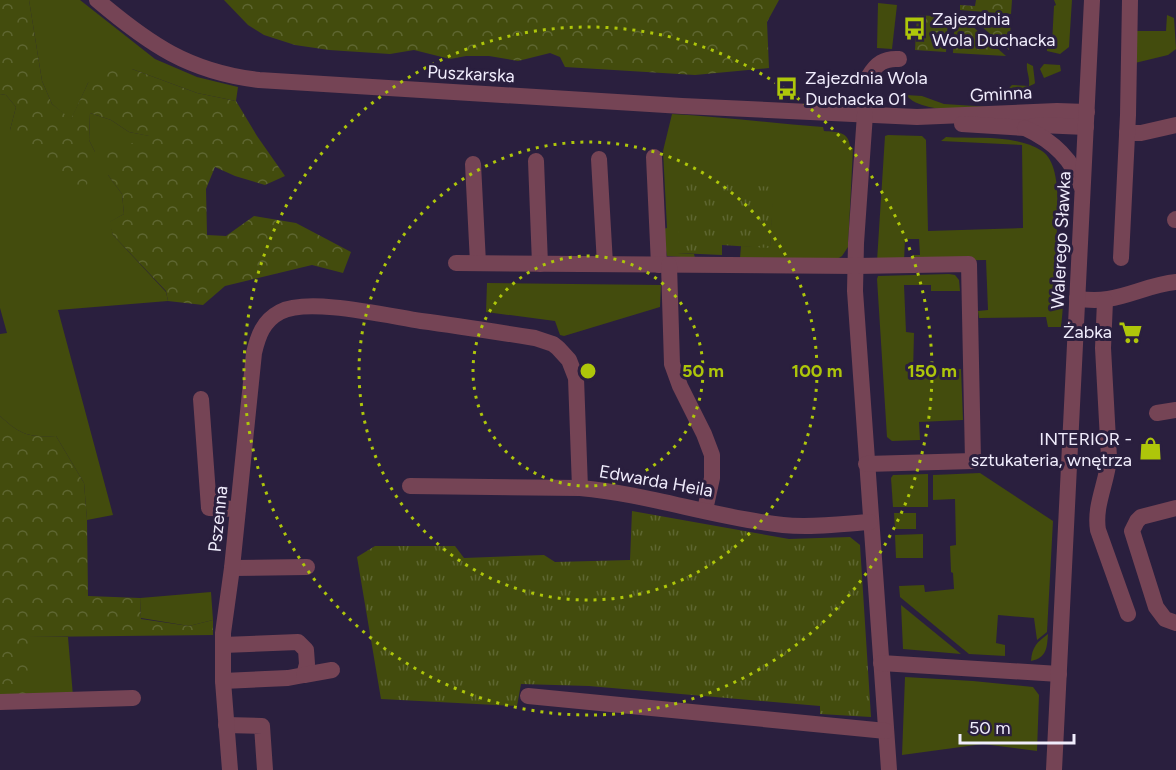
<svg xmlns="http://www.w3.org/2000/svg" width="1176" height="770" viewBox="0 0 1176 770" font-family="Figtree,sans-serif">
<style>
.grass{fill:#434c0d}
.forest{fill:url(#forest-crowns)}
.park{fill:url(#park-tufts)}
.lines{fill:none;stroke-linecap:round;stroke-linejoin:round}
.minor{stroke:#754455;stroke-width:16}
.ring{fill:none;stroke:#aec60a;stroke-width:3;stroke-dasharray:3 6}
.labels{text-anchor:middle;stroke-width:6;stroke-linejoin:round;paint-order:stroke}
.poi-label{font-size:18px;fill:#f0ecfc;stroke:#2a1f3e;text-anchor:start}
.street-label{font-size:18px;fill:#f0ecfc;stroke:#2a1f3e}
.centre{fill:#aec60a;stroke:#2a1f3e;stroke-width:3}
.ring-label{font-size:18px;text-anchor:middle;font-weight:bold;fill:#aec60a;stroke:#2a1f3e;stroke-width:6;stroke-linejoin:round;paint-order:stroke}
</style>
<defs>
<pattern id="forest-crowns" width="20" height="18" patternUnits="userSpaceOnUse" patternTransform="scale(1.5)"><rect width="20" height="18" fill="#434c0d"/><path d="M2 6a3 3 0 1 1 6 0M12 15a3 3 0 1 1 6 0" fill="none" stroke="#5e6631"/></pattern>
<pattern id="park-tufts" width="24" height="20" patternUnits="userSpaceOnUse" patternTransform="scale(1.5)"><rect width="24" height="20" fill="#434c0d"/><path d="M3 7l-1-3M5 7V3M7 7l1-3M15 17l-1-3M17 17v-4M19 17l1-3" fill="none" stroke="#5e6631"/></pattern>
</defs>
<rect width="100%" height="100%" fill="#2a1f3e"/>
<g class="grass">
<polygon points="29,0 80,0 155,59 197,77 238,87 236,101 197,93 132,69 88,83 71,120 52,104 42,81"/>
<polygon points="1054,0 1072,0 1069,47 1060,54 1047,51 1047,47 1052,43 1054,6 1056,5"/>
<polygon points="878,3 897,5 892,49 877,48"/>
<polygon points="1167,15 1174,18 1176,49 1168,55 1135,63 1135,31 1166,31"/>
<path d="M1027,63L1033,66L1035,83L1034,84L1008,96L1009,88L1012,85L1029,86C1030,76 1026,72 1027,63Z"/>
<polygon points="1044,64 1060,65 1061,71 1044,78 1040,69"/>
<path d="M0,94L6,95L16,107L10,130L95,152L89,140L90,113L111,120L129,132L150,136L108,175L122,194L124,214L110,222L113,235L166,292L168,301L58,310L113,515L87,520L84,483L56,436C27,437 21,435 0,416V334L7,333L0,308Z"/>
<path d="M906,95L922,96L944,104L1007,108C982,109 923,116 906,95Z"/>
<path d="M672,114C723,117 773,123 823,127L824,131C837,132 849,131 850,147L853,148L848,247L842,256L834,261L740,258L741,246L770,247L773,187L678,253L694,254L695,258L667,256L662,229L667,228L663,151Z"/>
<path d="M888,135L922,136L926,140L928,231L1023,228L1022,145L941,141L946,137C976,139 1015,134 1042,151C1066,167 1055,231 1056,258C1057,272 1062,285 1063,299C1063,308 1062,318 1061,327H1048L1046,317L979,318L978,311L988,310L986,260L915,261L913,255H920L919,239H905L904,261H877L885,136Z"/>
<polygon points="949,274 955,275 959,280 960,291 931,291 931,285 904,285 906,332 914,333 913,373 925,374 926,376 938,376 939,369 961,369 963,420 919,422 920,440 892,441 887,437 877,279 878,276"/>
<polygon points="487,283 661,285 660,307 564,336 560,335 555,321 486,312"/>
<polygon points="980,473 1053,521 1047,632 1037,640 1034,618 998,615 996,643 1005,645 1005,656 969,654 900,597 899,586 924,585 925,592 954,589 953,573 951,572 950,546 956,545 955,499 933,500 933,475"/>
<polygon points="928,474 928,507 893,507 891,478 893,475"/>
<polygon points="894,513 916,513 916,529 895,529"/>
<polygon points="923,534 923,558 896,558 895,535"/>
<polygon points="211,592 213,620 189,626 141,618 140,598"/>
<polygon points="901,605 961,654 903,649"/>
<path d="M1048,634C1047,647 1047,658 1031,661C1032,647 1037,642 1048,634Z"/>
<polygon points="28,637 68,637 73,696 28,697"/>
<polygon points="905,677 973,681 1033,687 1039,695 1037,751 983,744 902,755"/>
</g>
<g class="forest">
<polygon points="0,0 29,0 42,81 52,104 71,119 88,83 108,67 132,69 197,93 236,101 257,136 285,176 265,185 235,176 215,167 206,189 207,235 226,236 254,216 296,223 351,252 343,273 312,265 225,286 203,305 168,301 166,291 113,235 109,222 124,214 122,194 108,175 106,154 149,136 129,132 111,120 90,113 89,140 95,152 86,189 67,182 30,158 10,130 16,107 6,95 0,94"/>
<polygon points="224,0 779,0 767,22 769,68 695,75 565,67 560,57 550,53 518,61 489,56 466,56 450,59 414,50 390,54 329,50 295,45 264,35 248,25"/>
<polygon points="976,0 1012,0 1011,14 960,10 960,5 975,6"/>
<polygon points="917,15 948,17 946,52 915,50"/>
<polygon points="955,17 963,18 1006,56 953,53"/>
<polygon points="976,19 1011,21 1009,50 974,20"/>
<path d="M0,416C21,435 27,437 56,436L84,483L87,520L88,596L140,598L141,619L189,626L213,620V635L28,637V697L0,698Z"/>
</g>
<g class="park">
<polygon points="681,182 774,187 770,248 722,245 722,255 678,253"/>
<polygon points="632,511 789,539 850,537 860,545 871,717 820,714 820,706 589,686 521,684 517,706 381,699 357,557 375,546 455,546 464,558 544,555 555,562 630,560"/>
</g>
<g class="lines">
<g class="minor">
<path d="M97,0C149,44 189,72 259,80L682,106L917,117L1057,111L1087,112"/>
<path d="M869,76C876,64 884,58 899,59"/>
<polyline points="865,114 856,243 855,291 889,770"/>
<polyline points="962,124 1025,128 1040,125 1086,127"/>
<path d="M1025,128C1051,140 1072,157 1081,186"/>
<polyline points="1127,133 1141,133 1176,125"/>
<polyline points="654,157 659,265"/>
<polyline points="599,159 605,264"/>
<polyline points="536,161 540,264"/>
<polyline points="473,164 478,263"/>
<polyline points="1175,220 1176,219"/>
<polyline points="1121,258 1128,115 1130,0"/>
<polyline points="456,263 856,266 969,264 973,461 866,464"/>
<polyline points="669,265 672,364 680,386 704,434 712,455 712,478 705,510"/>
<path d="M1077,298C1112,307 1142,285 1176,282"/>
<path d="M1105,301L1103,348L1109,458C1107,483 1094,505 1098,530L1128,614"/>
<polyline points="201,399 209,508 238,509"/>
<polyline points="1157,413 1176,410"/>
<polyline points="410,486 580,488"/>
<polyline points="1176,508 1141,517 1137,521 1132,531 1156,607 1165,619 1176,623"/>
<polyline points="232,568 307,567"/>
<polyline points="223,645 298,642 306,650 307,664 304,675 288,678 223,681"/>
<polyline points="881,663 1059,674"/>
<polyline points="304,675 332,670"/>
<polyline points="528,696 886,731"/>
<polyline points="0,702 133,698"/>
<polyline points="226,725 262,726 265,770"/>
<path d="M230,770L223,681V633L232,568L254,353C258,336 263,321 280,312C308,297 388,316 421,321C459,326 497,332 535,338L553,344L558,348L569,360L576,378L580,488C649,494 715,518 783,525C812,528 841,524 870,522"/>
<polyline points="1054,770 1092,0"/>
</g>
</g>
<g class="ring">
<circle cx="588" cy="371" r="115"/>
<circle cx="588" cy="371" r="229"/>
<circle cx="588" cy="371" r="344"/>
</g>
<defs>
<symbol id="bus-bare" viewBox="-9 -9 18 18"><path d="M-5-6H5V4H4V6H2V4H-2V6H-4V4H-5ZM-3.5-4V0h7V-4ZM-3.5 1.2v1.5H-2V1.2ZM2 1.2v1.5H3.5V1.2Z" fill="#aec60a" stroke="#2a1f3e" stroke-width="2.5" paint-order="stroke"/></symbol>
<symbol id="supermarket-bare" viewBox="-9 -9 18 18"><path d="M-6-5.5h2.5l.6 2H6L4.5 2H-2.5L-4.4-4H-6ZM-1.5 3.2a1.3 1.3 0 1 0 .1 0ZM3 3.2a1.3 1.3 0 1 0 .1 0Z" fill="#aec60a" stroke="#2a1f3e" stroke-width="2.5" paint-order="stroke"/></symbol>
<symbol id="shop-bare" viewBox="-9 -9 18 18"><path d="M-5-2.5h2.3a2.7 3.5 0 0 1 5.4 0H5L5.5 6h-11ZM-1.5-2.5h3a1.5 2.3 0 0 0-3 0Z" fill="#aec60a" stroke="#2a1f3e" stroke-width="2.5" paint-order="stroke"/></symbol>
</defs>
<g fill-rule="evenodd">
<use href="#bus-bare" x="898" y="12" width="33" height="33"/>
<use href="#bus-bare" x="770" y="72" width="33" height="33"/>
<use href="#supermarket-bare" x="1114" y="316" width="33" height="33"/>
<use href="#shop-bare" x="1134" y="432" width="33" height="33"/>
</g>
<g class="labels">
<g class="poi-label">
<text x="932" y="25">Zajezdnia<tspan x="932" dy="21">Wola Duchacka</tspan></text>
<text x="805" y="84">Zajezdnia Wola<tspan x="805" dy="21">Duchacka 01</tspan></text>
<text x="1112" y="338" text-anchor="end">Żabka</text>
<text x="1132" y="445" text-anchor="end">INTERIOR -<tspan x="1132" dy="21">sztukateria, wnętrza</tspan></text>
</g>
<g class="street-label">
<text transform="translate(471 74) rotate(3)" y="6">Puszkarska</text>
<text transform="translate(1001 94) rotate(-3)" y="6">Gminna</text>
<text transform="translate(1061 240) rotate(-87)" y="6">Walerego Sławka</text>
<text transform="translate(656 481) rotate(10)" y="6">Edwarda Heila</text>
<text transform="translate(218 519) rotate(-84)" y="6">Pszenna</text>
</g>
</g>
<circle cx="588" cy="371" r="9" class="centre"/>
<g class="ring-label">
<text x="703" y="377">50 m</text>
<text x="817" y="377">100 m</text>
<text x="932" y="377">150 m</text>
</g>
<path d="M960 734v9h114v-9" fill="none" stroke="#f0ecfc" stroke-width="3"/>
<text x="969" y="734" font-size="18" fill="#f0ecfc" stroke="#2a1f3e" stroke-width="4.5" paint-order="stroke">50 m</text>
</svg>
